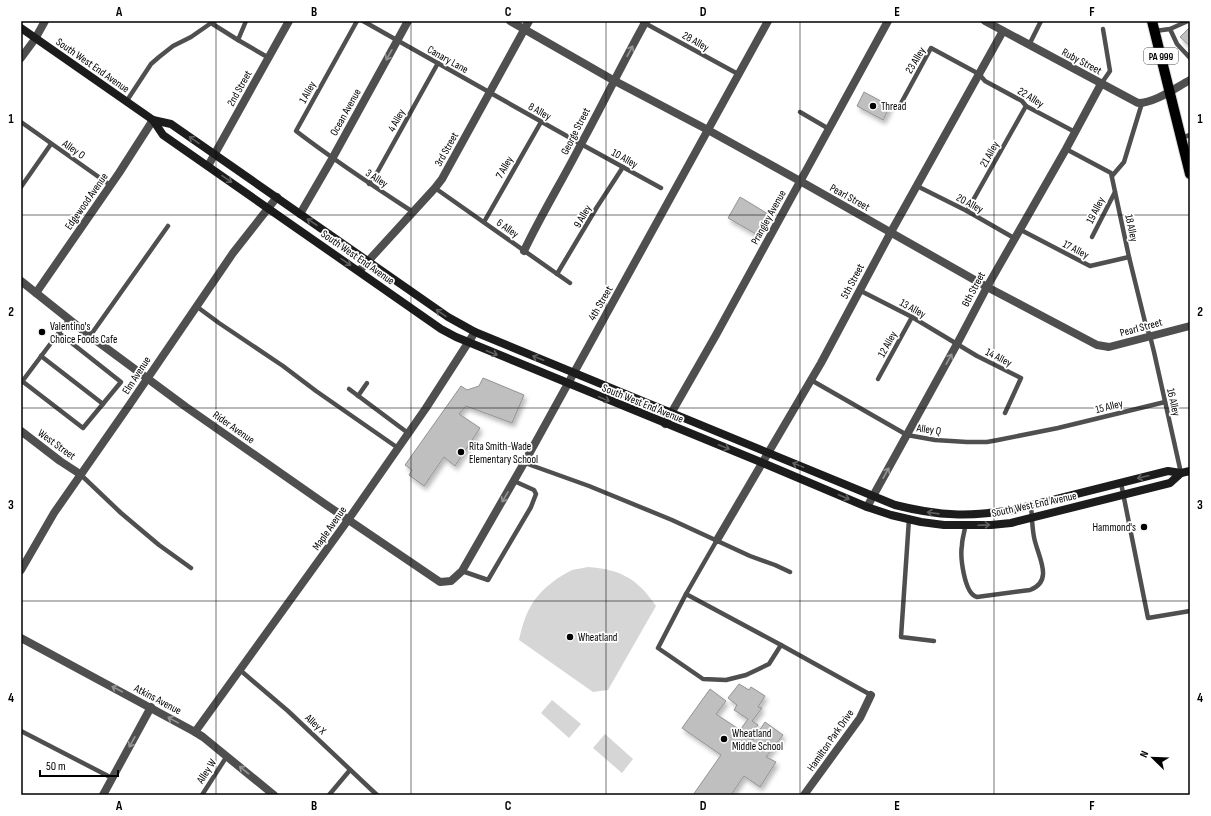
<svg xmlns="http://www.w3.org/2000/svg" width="1211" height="816" viewBox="0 0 1211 816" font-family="'Sofia Sans Condensed',sans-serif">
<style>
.green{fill:#d6d6d6}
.building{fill:#bfbfbf;stroke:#939393;filter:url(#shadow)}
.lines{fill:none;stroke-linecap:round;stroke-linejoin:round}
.primary-casing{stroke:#dbdbdb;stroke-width:12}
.lane{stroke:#4f4f4f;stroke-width:4.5}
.street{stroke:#4f4f4f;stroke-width:8}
.secondary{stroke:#1c1c1c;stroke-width:8}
.primary{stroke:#000;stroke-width:10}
.oneway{stroke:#959595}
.oneway2{stroke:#606060}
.grid{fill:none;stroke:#000;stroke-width:1;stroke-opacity:0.55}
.poi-dot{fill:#000;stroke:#fff;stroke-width:1.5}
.labels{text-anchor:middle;stroke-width:3.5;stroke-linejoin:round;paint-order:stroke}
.shield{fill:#fff;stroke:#4c4c4c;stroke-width:1}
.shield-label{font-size:10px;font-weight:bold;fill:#000}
.street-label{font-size:11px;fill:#000;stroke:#fff}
.poi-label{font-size:11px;fill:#000;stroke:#fff;text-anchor:start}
.neatline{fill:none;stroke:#000;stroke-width:1.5}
.grid-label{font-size:13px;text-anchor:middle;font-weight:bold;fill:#000}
</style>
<defs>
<filter id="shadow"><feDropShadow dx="2.5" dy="4" stdDeviation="2" flood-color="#0004"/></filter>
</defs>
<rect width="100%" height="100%" fill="#fff"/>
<g class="green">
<path d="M588,567C620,569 638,579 656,606L608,690L593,692L519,640C525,614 531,598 554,581C559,577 566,573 572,570C577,569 583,568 588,567Z"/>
<polygon points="552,700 581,724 569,738 541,713"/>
<polygon points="605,734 633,759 622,773 593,748"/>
</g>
<g class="building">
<polygon points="1188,29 1190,29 1190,46 1180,37"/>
<polygon points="864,92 890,106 883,120 857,106"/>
<polygon points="740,197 768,214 756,234 728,218"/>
<polygon points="483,378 524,395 512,423 466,406 459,414 480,428 455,466 444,457 424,486 409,475 412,470 405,465 461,386 467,390 479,386"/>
<polygon points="739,684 749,690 751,687 765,696 758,707 762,708 752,721 758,725 749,738 753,740 765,722 783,735 766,757 776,762 760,787 744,776 731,795 693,795 721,755 682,728 710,689 726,701 716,714 740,730 748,719 734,710 737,705 728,698"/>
</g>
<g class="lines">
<defs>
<polyline id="primary" points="1152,21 1190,174"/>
</defs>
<use href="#primary" class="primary-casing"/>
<g class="lane">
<polyline points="246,21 238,40 269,58"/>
<path d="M357,21L296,131C334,160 373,186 413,212"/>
<polyline points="363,21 581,144 661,188"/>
<polyline points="641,21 738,74"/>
<polyline points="211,23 238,40"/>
<polyline points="1170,29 1177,44 1190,58"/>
<polyline points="1155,31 1170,29 1188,21"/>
<polyline points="1029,45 1041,21"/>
<polyline points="1101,84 1110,71 1103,29"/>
<polyline points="126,102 151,64 159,57 173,46 191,37 214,21"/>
<polyline points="899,107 931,48 979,74 985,81 1022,101 1026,106 1075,132"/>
<polyline points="800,112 829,129"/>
<polyline points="21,122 110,185"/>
<polyline points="1181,138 1190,135"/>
<polyline points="1066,149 1111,173 1129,257 1146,326 1150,336 1154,352 1181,473"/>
<polyline points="1112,176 1124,162 1142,103"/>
<polyline points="369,184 378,171 438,63"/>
<polyline points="917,186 967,211 1014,238"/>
<polyline points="21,187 51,144"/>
<polyline points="435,188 570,283"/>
<polyline points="967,211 1026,106"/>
<polyline points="484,222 541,122"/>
<polyline points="1019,229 1090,266 1129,257"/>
<polyline points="1092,237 1115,192"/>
<polyline points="557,274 597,207 623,167"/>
<polyline points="859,290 912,317 977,356 1021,378 1005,413"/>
<polyline points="196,306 219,323 283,366 316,391 398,448"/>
<polyline points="90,336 168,226"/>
<polyline points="41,356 103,404"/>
<polyline points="878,379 912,317"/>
<polyline points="811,380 907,435 935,440 967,442 987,442 998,440 1058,428 1165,402"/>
<polyline points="22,381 83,428 121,382 59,333"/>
<polyline points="21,383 69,319"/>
<polyline points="349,389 408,433"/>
<polyline points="358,396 367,383"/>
<polyline points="525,463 589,486 672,520 750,556 775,565 790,572"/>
<polyline points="80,474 121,513 159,545 191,568"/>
<polyline points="1121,483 1148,618 1190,611"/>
<polyline points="909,519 901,637 934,641"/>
<path d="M965,526C965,532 962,538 962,545C960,556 964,594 977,597L1030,590C1055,581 1037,555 1034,537C1032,527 1032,516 1031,506"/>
<polyline points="717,540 686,594 781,645 871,695"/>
<polyline points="462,571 488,580 531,507 536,494 534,490 514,481"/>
<polyline points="686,594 658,648 703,679 726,680 746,675 769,664 781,645"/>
<polyline points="240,670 288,711 377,795"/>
<polyline points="21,731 112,778"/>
<polyline points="202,795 227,756"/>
<polyline points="329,795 350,770"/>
</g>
<g class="street">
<polyline points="510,21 613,80 708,130 800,181 987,287 1097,345 1109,347 1190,326"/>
<path d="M985,21L1138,103C1155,103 1175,88 1190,80"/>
<polyline points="21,58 35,39 45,21"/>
<polyline points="208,166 289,21"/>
<polyline points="300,214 332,159 408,21"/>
<path d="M524,251C541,215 562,181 580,146C603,104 623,62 646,21"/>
<polyline points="359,271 435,188 442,179 529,21"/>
<polyline points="21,281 90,336 186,407 325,504 440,582 451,581 462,571 528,456 768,21"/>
<polyline points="36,293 119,173 153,120"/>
<polyline points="665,424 716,335 888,21"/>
<polyline points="21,431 60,461 80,474"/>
<polyline points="867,507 957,344 987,287 1066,149 1101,84"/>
<polyline points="717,540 821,363 891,232 1003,31"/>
<polyline points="21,570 54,513 130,404 233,253 277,197"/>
<polyline points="21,638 195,732 203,737 274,795"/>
<polyline points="195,732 348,520 426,408 475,332"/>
<polyline points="103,795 151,707"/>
<polyline points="804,795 860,718 871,695"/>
</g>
<g class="secondary">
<polyline points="21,28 153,120 163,135 441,329 456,337 763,463 867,507 891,515 921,522 944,525 991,525 1011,523 1170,483 1181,473"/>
<path d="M153,120L171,124L448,317L475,332L895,505C939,516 969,517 1013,510L1168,471L1181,473L1190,471"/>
</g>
<use href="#primary" class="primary"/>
</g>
<defs><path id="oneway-shaft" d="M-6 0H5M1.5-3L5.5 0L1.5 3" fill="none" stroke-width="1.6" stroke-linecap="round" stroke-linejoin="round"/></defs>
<g class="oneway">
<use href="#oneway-shaft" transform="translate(630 51) rotate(-61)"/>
<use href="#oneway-shaft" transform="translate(389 55) rotate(119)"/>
<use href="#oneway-shaft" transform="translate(949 359) rotate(-61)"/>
<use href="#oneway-shaft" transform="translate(886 473) rotate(-61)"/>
<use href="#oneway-shaft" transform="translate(505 497) rotate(120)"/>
<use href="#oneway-shaft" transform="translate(117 689) rotate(-152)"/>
<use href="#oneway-shaft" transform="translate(173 720) rotate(-151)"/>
<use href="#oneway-shaft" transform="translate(132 742) rotate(119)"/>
<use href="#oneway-shaft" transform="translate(244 770) rotate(-141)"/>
</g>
<g class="oneway2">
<use href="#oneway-shaft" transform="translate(194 140) rotate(-145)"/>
<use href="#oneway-shaft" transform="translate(227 179) rotate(35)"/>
<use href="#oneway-shaft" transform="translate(312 222) rotate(-146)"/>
<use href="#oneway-shaft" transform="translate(346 262) rotate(35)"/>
<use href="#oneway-shaft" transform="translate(441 313) rotate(-145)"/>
<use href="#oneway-shaft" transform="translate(492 353) rotate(22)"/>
<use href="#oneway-shaft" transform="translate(538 358) rotate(-158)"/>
<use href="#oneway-shaft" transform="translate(604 399) rotate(22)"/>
<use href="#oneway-shaft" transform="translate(724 447) rotate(22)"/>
<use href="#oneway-shaft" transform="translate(798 465) rotate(-158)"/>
<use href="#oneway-shaft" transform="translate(1143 477) rotate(166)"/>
<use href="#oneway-shaft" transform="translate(844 497) rotate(23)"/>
<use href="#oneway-shaft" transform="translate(933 513) rotate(-172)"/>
<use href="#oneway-shaft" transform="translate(984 525) rotate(-2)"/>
</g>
<path class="grid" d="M216,21V795M411,21V795M606,21V795M800,21V795M994,21V795M21,215H1190M21,408H1190M21,601H1190"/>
<g class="poi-dot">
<circle cx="873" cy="106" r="4"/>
<circle cx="42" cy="332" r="4"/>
<circle cx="461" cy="452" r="4"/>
<circle cx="1144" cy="527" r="4"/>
<circle cx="570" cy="637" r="4"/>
<circle cx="724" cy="739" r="4"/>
</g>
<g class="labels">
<rect class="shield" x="1144" y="48" width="34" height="16" rx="3"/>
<g class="shield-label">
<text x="1161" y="60">PA 999</text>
</g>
<g class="street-label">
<text transform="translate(696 41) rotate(29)" y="4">28 Alley</text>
<text transform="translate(448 59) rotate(29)" y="4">Canary Lane</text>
<text transform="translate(915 60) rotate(-59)" y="4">23 Alley</text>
<text transform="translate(1082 61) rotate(28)" y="4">Ruby Street</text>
<text transform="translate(93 65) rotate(35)" y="4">South West End Avenue</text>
<text transform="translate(239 88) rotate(-61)" y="4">2nd Street</text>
<text transform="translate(307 92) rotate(-61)" y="4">1 Alley</text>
<text transform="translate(1031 97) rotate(32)" y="4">22 Alley</text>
<text transform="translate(540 111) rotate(29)" y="4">8 Alley</text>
<text transform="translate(345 112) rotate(-61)" y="4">Ocean Avenue</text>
<text transform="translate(396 120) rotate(-61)" y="4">4 Alley</text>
<text transform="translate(575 131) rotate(-63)" y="4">George Street</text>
<text transform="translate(74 149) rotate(35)" y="4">Alley O</text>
<text transform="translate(446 149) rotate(-61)" y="4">3rd Street</text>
<text transform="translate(989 154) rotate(-61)" y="4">21 Alley</text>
<text transform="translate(625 158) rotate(29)" y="4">10 Alley</text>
<text transform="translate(504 167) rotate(-60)" y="4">7 Alley</text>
<text transform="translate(377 178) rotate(33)" y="4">3 Alley</text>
<text transform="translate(850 197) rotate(29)" y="4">Pearl Street</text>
<text transform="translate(86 201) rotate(-55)" y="4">Edgewood Avenue</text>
<text transform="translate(970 203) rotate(28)" y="4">20 Alley</text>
<text transform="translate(1095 210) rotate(-63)" y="4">19 Alley</text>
<text transform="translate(582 216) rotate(-60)" y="4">9 Alley</text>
<text transform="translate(768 217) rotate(-61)" y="4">Prangley Avenue</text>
<text transform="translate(508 228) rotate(35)" y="4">6 Alley</text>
<text transform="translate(1132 228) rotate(78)" y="4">18 Alley</text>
<text transform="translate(1076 249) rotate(27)" y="4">17 Alley</text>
<text transform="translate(358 257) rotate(35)" y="4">South West End Avenue</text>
<text transform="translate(852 281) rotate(-62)" y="4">5th Street</text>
<text transform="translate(973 289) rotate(-62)" y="4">6th Street</text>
<text transform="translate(600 303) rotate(-60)" y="4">4th Street</text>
<text transform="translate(913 308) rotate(29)" y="4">13 Alley</text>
<text transform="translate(1141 327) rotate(-15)" y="4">Pearl Street</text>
<text transform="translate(887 344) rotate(-61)" y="4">12 Alley</text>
<text transform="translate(999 357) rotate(27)" y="4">14 Alley</text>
<text transform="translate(136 375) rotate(-57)" y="4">Elm Avenue</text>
<text transform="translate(1174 402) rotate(77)" y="4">16 Alley</text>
<text transform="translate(643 403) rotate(22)" y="4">South West End Avenue</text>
<text transform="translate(1109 406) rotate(-14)" y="4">15 Alley</text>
<text transform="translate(234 427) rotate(35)" y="4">Rider Avenue</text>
<text transform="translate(929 429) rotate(8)" y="4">Alley Q</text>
<text transform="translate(57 444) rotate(36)" y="4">West Street</text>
<text transform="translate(1034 504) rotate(-12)" y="4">South West End Avenue</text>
<text transform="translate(329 528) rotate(-55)" y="4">Maple Avenue</text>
<text transform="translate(158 699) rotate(28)" y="4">Atkins Avenue</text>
<text transform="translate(316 724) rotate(43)" y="4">Alley X</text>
<text transform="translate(830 740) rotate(-55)" y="4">Hamilton Park Drive</text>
<text transform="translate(206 771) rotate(-57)" y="4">Alley W</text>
</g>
<g class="poi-label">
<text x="881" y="110">Thread</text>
<text x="50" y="330">Valentino's<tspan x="50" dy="13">Choice Foods Cafe</tspan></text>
<text x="469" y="450">Rita Smith-Wade<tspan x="469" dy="13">Elementary School</tspan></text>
<text x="1136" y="531" text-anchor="end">Hammond's</text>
<text x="578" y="641">Wheatland</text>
<text x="732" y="737">Wheatland<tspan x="732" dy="13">Middle School</tspan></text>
</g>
</g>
<rect width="1211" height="816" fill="none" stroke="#ffffff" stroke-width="44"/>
<g transform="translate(1153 758) rotate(293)" stroke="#ffffff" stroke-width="3" paint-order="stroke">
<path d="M0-3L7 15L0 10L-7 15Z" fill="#000000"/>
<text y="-6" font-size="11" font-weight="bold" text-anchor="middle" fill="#000000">N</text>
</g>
<path d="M40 770v6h78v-6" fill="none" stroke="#000000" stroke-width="2"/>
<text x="46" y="770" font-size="12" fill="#000000" stroke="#ffffff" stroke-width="3" paint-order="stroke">50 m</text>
<rect x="22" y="22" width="1167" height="772" class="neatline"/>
<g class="grid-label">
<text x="119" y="16">A</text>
<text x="314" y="16">B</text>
<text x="508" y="16">C</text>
<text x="703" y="16">D</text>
<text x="897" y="16">E</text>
<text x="1092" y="16">F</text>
<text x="11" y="123">1</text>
<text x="1200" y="123">1</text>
<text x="11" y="316">2</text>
<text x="1200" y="316">2</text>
<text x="11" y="509">3</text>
<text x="1200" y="509">3</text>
<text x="11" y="702">4</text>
<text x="1200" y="702">4</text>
<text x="119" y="810">A</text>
<text x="314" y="810">B</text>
<text x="508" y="810">C</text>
<text x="703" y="810">D</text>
<text x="897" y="810">E</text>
<text x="1092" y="810">F</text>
</g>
</svg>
